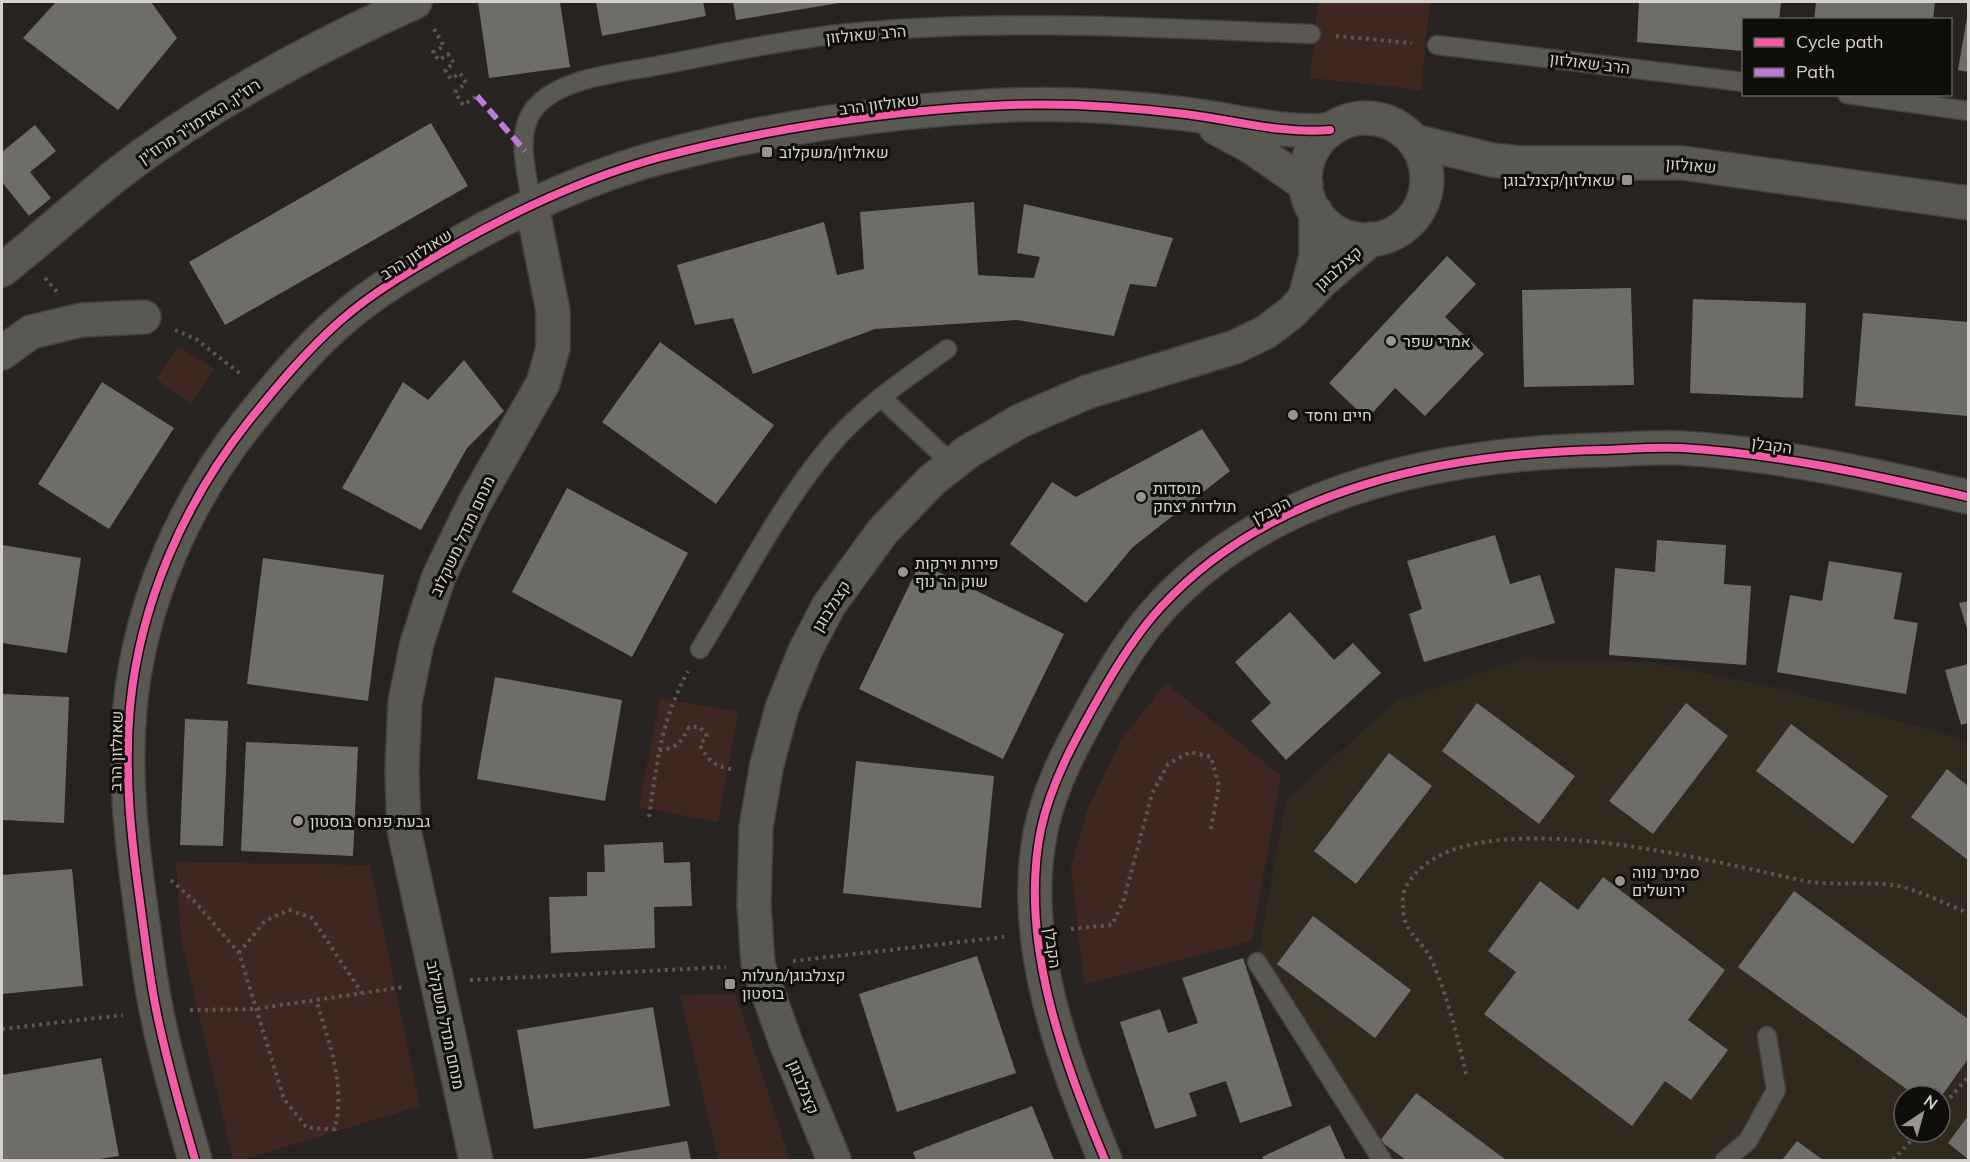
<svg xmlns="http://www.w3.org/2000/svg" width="1970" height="1162" viewBox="0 0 1970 1162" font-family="Mulish,Heebo,sans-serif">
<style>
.built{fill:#31291d;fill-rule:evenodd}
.green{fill:#3d2720}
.building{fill:#6e6d69}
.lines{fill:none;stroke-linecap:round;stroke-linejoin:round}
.service-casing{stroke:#423f3c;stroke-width:21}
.minor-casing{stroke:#423f3c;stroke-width:36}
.tertiary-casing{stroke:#423f3c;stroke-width:36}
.path{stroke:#595653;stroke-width:4;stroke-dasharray:3 4.5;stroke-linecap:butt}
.service{stroke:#5a5853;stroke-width:18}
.minor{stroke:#5a5853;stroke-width:33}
.tertiary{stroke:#5a5853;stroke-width:33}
.quiet{stroke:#bd7bd9;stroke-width:6;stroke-dasharray:12 6;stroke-linecap:butt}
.cycleway-casing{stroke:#100e0a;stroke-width:11}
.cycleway{stroke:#f35aa7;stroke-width:8}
.poi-dot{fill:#989490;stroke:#100e0a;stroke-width:2}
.labels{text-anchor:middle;stroke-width:6;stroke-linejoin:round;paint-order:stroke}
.street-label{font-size:16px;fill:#d5d1cc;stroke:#100e0a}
.poi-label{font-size:16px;fill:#d5d1cc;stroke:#100e0a;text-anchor:start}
</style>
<rect width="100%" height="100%" fill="#262320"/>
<path class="built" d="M1523,659L1650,662L1773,687L1956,737L1968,744V1160H1385L1257,961L1286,800L1396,701ZM1904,1096H1940V1132H1904Z"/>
<g class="green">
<polygon points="1318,2 1430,2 1421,90 1310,78"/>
<polygon points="178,346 214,369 191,403 156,379"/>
<polygon points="1166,683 1281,776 1252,941 1084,985 1071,866 1088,808 1121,740"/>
<polygon points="660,698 738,712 718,822 639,807"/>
<polygon points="176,862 370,865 420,1106 242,1160 233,1160 181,939"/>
<polygon points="736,994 790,1160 718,1160 680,995"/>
</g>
<g class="building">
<polygon points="56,2 151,2 177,38 118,110 23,38"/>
<polygon points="478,2 560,2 570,67 489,78"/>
<polygon points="596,2 703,2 706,16 602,36"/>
<polygon points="733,2 839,2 839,3 736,20"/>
<polygon points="1639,2 1781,2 1779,20 1744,20 1744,51 1637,42"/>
<polygon points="1816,2 1935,2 1933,20 1814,20"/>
<polygon points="1967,17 1968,17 1968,72 1958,70"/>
<polygon points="431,123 468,186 225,325 189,262"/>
<polygon points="35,125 56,151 30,172 51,198 29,216 2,182 2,152"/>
<polygon points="974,202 978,275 1034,278 1040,257 1017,253 1024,204 1173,238 1156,287 1130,284 1114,336 1017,320 875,329 753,374 733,318 695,325 677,265 824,222 837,275 864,269 860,212"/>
<polygon points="1447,256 1476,284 1445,317 1484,354 1425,416 1395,388 1367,419 1329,383"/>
<polygon points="1631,288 1634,385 1524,387 1522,290"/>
<polygon points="1693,299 1806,303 1803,398 1690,393"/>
<polygon points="1863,313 1968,322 1968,416 1855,406"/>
<polygon points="660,342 774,425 716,504 602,422"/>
<polygon points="464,360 504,411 467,448 421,530 342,488 403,382 428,400"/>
<polygon points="102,382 174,428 109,529 38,484"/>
<polygon points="1202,429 1230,471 1133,547 1086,603 1010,544 1052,482 1076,497"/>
<polygon points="567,488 688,553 632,657 512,592"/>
<polygon points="1495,535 1510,584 1540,575 1555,623 1424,662 1409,614 1422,609 1407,561"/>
<polygon points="1657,540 1726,545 1724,584 1751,586 1746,665 1609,655 1615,568 1655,572"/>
<polygon points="2,545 81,558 67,653 2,643"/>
<polygon points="263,558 384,575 368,701 247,684"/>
<polygon points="1829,561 1902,573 1894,619 1918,623 1906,694 1777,672 1790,595 1822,601"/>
<polygon points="920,563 1064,634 1003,759 859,689"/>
<polygon points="1968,601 1968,632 1959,603"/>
<polygon points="1290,612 1334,660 1353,643 1381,673 1286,760 1251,721 1271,703 1235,662"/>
<polygon points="1968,664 1968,723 1961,725 1945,670"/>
<polygon points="495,677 622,700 605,801 477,779"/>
<polygon points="2,694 69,697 64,823 2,820"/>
<polygon points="1477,703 1575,776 1539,824 1442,751"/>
<polygon points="1686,703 1728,736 1653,834 1609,801"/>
<polygon points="185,719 228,721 223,846 180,845"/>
<polygon points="1791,724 1888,796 1853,844 1756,771"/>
<polygon points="246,742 358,747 353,856 241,851"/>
<polygon points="1389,753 1432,786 1356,884 1314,851"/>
<polygon points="856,761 994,776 981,908 843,893"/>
<polygon points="1947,769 1968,786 1968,860 1911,817"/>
<polygon points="663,842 664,863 690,862 692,906 654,907 655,948 551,953 549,897 587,896 587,872 605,872 604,845"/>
<polygon points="72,869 83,986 2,994 2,875"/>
<polygon points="1603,877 1725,970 1688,1020 1728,1050 1691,1100 1665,1081 1632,1126 1484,1014 1516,972 1488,951 1540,881 1578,910"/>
<polygon points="1794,891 1968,1019 1968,1059 1940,1098 1940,1096 1916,1096 1738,967"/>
<polygon points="1313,916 1411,990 1375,1038 1277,964"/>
<polygon points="977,956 1016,1073 897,1112 859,994"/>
<polygon points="1243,958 1292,1106 1240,1123 1226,1081 1189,1093 1197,1116 1155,1129 1120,1022 1160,1009 1168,1033 1198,1023 1182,978"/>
<polygon points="653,1007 670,1106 534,1129 517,1030"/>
<polygon points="101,1058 119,1156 93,1160 2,1160 2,1075"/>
<polygon points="1416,1093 1506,1160 1406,1160 1380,1141"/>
<polygon points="1032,1106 1054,1160 916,1160 913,1152"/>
<polygon points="1968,1116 1968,1159 1948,1143"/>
<polygon points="1330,1125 1346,1160 1264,1160 1262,1157"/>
<polygon points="687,1141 691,1160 584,1160 584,1159"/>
<polygon points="1797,1141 1823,1160 1782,1160"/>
</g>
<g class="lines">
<defs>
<g id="service">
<polyline points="1437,45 1744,82"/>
<polyline points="1847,94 1968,111"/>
<path d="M532,206C528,176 514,135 534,109C558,78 619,73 656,66C719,54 784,40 848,33C1001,18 1157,28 1311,34"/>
<polyline points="881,397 952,464"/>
<path d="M700,649C742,581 784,498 837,438C869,403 909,376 947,349"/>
<polyline points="1257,962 1382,1160"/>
<polyline points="1725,1160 1748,1141 1776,1090 1767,1036"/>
</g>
<g id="minor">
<path d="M2,270C45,236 85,199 128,166C216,100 315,47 415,2"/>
<polyline points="2,353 31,332 81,320 144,317"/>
<polyline points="476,1160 404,830 402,770 405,702 417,643 439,576 474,504 543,383 553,348 553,311 532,206"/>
<path d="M1105,1160C1063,1059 1018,940 1041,829C1051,782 1076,738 1099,697C1117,665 1136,634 1161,607C1271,487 1446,453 1602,450C1628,449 1655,447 1682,448C1779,454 1874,475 1968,497"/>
</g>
<g id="tertiary">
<circle cx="1366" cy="179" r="61"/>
<polyline points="1216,128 1253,148 1306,185"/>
<polyline points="1414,141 1492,160 1520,163 1683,163 1968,203"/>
<polyline points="1305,297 1316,257 1316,212"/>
<path d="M195,1160C181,1111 166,1060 156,1009C149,974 145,938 140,902C131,837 124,773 130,707C140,603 184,503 248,422C277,386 306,351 340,321C374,291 416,267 455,245C519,209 590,176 661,157C768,129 880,112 990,106C1054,102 1121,106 1185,114C1234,120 1280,134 1330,130"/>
<polyline points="834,1160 786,1043 758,965 754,905 756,827 767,764 782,708 805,651 829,605 883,531 932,480 969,451 1020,421 1087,392 1235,347 1266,332 1291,313 1323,280 1371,239"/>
</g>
</defs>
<use href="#service" class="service-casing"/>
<use href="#minor" class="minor-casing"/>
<use href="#tertiary" class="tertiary-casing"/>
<g class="path">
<polyline points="434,29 444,46 433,52 439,60 448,54 454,63 445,70 451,79 460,73 466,83 455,92 463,105 477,96"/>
<polyline points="1336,36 1412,43"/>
<polyline points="45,278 57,292"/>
<polyline points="175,330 196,339 243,376"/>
<path d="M659,750C676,749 682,742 689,727H700L707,736L700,745C707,760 715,767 732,769"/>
<path d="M649,817C657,762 661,721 688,671"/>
<path d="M171,880L197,904L239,953L284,1099L307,1128L335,1129C345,1082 330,1045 316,1000"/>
<polyline points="1071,929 1112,925 1124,899 1152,794 1168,764 1190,752 1211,757 1219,786 1210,833"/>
<polyline points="239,953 265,921 289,910 312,918 362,993"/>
<polyline points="793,961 1004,937"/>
<polyline points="470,980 726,967"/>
<polyline points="190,1010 255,1009 403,987"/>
<polyline points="2,1029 123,1015"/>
<path d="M1466,1074C1457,1036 1448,997 1432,961C1422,939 1403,934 1403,907C1403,902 1402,894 1405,889C1453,790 1720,864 1805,881C1833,886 1863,881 1892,885C1915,888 1946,904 1968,913"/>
<polyline points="1940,1109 1968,1077"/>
<polyline points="1893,1160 1919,1132"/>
</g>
<use href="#service" class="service"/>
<use href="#minor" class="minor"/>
<use href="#tertiary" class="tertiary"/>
<polyline class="quiet" points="477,96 525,151"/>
<defs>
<g id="cycleway">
<path d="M195,1160C181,1111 166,1060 156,1009C149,974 145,938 140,902C131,837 124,773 130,707C140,603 184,503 248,422C277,386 306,351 340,321C374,291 416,267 455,245C519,209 590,176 661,157C768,129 880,112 990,106C1054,102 1121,106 1185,114C1234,120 1280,134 1330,130"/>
<path d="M1105,1160C1063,1059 1018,940 1041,829C1051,782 1076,738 1099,697C1117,665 1136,634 1161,607C1271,487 1446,453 1602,450C1628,449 1655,447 1682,448C1779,454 1874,475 1968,497"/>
</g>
</defs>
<use href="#cycleway" class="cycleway-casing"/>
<use href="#cycleway" class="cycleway"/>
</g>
<g class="poi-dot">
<rect x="761" y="146" width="12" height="12" rx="3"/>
<rect x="1621" y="174" width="12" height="12" rx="3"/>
<circle cx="1391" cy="341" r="6"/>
<circle cx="1293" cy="415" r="6"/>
<circle cx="1141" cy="497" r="6"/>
<circle cx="903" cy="572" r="6"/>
<circle cx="298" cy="821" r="6"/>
<circle cx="1620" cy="881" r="6"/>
<rect x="724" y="978" width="12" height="12" rx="3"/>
</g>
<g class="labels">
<g class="street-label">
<text transform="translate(866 34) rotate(-5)" y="6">הרב שאולזון</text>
<text transform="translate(1590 63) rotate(7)" y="6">הרב שאולזון</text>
<text transform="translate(879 104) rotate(-7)" y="6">שאולזון הרב</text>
<text transform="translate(199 121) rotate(-33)" y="6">רוז'ין, האדמו"ר מרוז'ין</text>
<text transform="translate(1691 165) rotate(5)" y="6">שאולזון</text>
<text transform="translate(416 254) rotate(-32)" y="6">שאולזון הרב</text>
<text transform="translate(1338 268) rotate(-42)" y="6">קצנלבוגן</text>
<text transform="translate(1772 445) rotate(8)" y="6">הקבלן</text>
<text transform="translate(1271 510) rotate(-28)" y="6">הקבלן</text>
<text transform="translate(462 536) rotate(-65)" y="6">מנחם מנדל משקלוב</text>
<text transform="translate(831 606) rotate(-58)" y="6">קצנלבוגן</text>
<text transform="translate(116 751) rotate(-89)" y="6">שאולזון הרב</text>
<text transform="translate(1053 948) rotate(82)" y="6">הקבלן</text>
<text transform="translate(446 1025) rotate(78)" y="6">מנחם מנדל משקלוב</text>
<text transform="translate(804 1087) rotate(68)" y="6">קצנלבוגן</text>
</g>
<g class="poi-label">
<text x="779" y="158">שאולזון/משקלוב</text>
<text x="1615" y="186" text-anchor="end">שאולזון/קצנלבוגן</text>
<text x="1403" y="347">אמרי שפר</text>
<text x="1305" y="421">חיים וחסד</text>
<text x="1153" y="494">מוסדות<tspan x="1153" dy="18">תולדות יצחק</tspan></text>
<text x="915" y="569">פירות וירקות<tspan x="915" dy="18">שוק הר נוף</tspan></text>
<text x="310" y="827">גבעת פנחס בוסטון</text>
<text x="1632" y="878">סמינר נווה<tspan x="1632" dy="18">ירושלים</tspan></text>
<text x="742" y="981">קצנלבוגן/מעלות<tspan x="742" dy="18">בוסטון</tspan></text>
</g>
</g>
<rect width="1970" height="1162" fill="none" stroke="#d5d1cc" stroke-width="6"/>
<rect x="1742" y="18" width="210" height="78" fill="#100e0a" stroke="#5f5c58" stroke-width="1.5"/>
<rect x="1754" y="38" width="30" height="9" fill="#f35aa7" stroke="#5f5c58" stroke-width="1.5"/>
<text x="1796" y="48" font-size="18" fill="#d5d1cc">Cycle path</text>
<rect x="1754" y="68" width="30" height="9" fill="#bd7bd9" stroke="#5f5c58" stroke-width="1.5"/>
<text x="1796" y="78" font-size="18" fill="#d5d1cc">Path</text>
<g transform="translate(1922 1114) rotate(36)"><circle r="28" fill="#100e0a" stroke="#5f5c58" stroke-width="1.5"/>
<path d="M0-4.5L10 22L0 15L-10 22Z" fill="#989490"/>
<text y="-9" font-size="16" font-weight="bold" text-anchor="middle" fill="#d5d1cc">N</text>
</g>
</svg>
